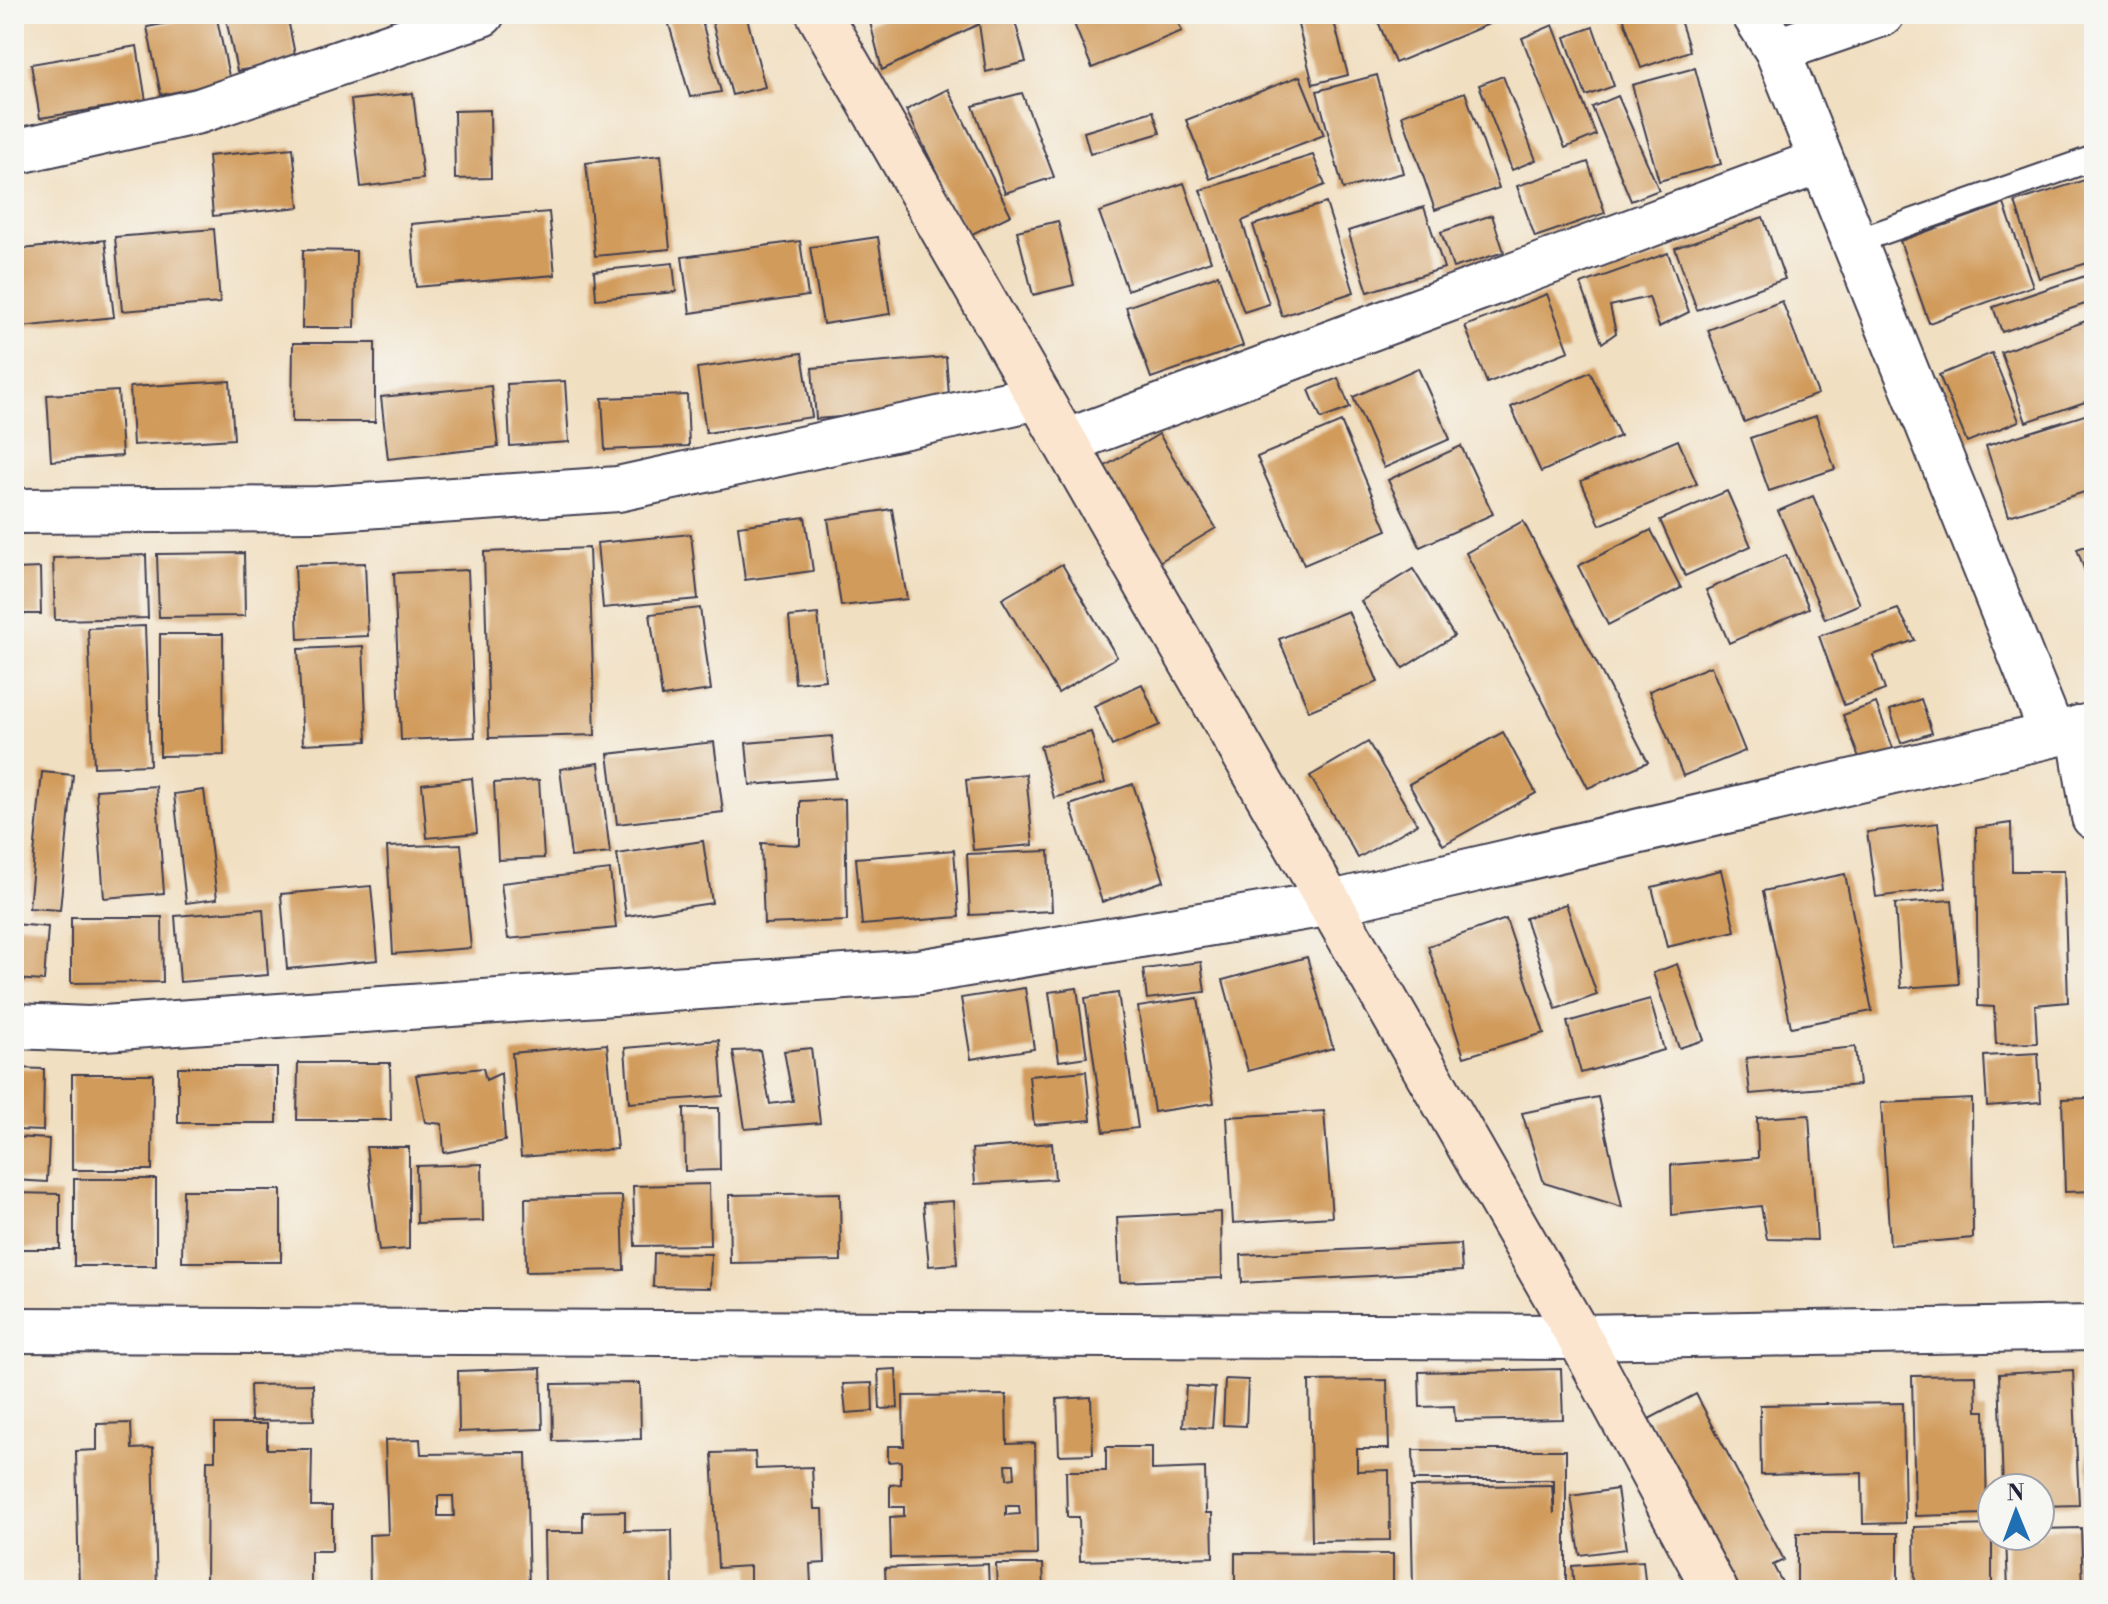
<svg xmlns="http://www.w3.org/2000/svg" width="2108" height="1604" viewBox="0 0 2108 1604" font-family="'Libre Bodoni',serif">
<style>
.building{fill:#d19b5c;fill-rule:evenodd}
.lines{fill:none;stroke-linecap:round;stroke-linejoin:round}
.lane-casing{stroke:#413e4f;stroke-width:28}
.street-casing{stroke:#413e4f;stroke-width:48}
.secondary-casing{stroke:#413e4f;stroke-width:48}
.lane{stroke:#fff;stroke-width:24}
.street{stroke:#fff;stroke-width:44}
.secondary{stroke:#fbe5cf;stroke-width:44}
</style>
<rect width="100%" height="100%" fill="#f6f6f2"/>
<filter id="ink" filterUnits="userSpaceOnUse"><feTurbulence type="fractalNoise" baseFrequency=".0125" numOctaves="2"/><feDisplacementMap in="SourceGraphic" scale="16" xChannelSelector="R" yChannelSelector="G"/><feConvolveMatrix kernelMatrix="1 2 1 2 8 2 1 2 1" color-interpolation-filters="sRGB"/></filter>
<filter id="wash" filterUnits="userSpaceOnUse"><feTurbulence type="fractalNoise" baseFrequency=".006" numOctaves="4" result="noise"/><feDisplacementMap in="SourceGraphic" scale="32" xChannelSelector="R" yChannelSelector="G"/><feGaussianBlur stdDeviation="1.8" result="paint"/><feColorMatrix in="noise" values="0 0 0 0 0 0 0 0 0 0 0 0 0 0 0 0 0 1.4 0 .05"/><feComposite in="paint" operator="in"/></filter>
<g filter="url(#wash)">
<rect width="100%" height="100%" fill="#f1dfc1"/>
<g id="blocks">
<g class="building">
<polygon points="216,14 230,81 161,95 147,27"/>
<polygon points="225,14 287,14 296,60 237,71"/>
<polygon points="666,14 700,14 721,92 690,97"/>
<polygon points="710,14 746,14 765,87 732,95"/>
<polygon points="898,14 1013,14 1026,62 986,72 979,24 882,70 870,22"/>
<polygon points="1070,14 1174,14 1182,31 1092,68"/>
<polygon points="1307,14 1332,14 1348,75 1313,84 1296,17"/>
<polygon points="1375,14 1490,14 1494,22 1395,63"/>
<polygon points="1622,14 1678,14 1690,51 1641,68"/>
<polygon points="1553,25 1596,135 1565,148 1522,38"/>
<polygon points="1593,27 1614,86 1586,96 1565,37"/>
<polygon points="137,46 146,101 40,118 31,64"/>
<polygon points="1695,68 1721,164 1659,181 1632,85"/>
<polygon points="1377,75 1403,173 1343,189 1317,91"/>
<polygon points="1300,76 1324,135 1210,179 1186,120"/>
<polygon points="1503,76 1536,160 1512,170 1479,85"/>
<polygon points="948,89 1011,215 968,236 906,110"/>
<polygon points="1465,92 1499,188 1435,210 1402,115"/>
<polygon points="413,93 423,179 361,187 351,100"/>
<polygon points="1022,93 1054,177 1005,193 973,106"/>
<polygon points="1618,96 1659,190 1631,201 1592,107"/>
<polygon points="14,103 19,125 14,126"/>
<polygon points="490,110 491,178 455,179 454,111"/>
<polygon points="1153,111 1160,133 1090,154 1084,132"/>
<polygon points="293,148 299,207 213,216 208,156"/>
<polygon points="661,155 670,249 595,256 586,163"/>
<polygon points="1313,155 1325,185 1242,221 1269,304 1244,312 1200,190"/>
<polygon points="1588,162 1605,213 1535,237 1517,186"/>
<polygon points="2094,177 2094,261 2039,278 2015,202"/>
<polygon points="1184,183 1211,261 1127,290 1099,212"/>
<polygon points="1326,203 1354,292 1282,316 1253,225"/>
<polygon points="2004,204 2033,286 1929,323 1900,241"/>
<polygon points="1424,207 1444,268 1368,292 1348,231"/>
<polygon points="549,212 555,275 416,287 411,224"/>
<polygon points="1492,215 1504,252 1453,268 1441,232"/>
<polygon points="1763,217 1785,279 1697,310 1675,248"/>
<polygon points="1058,221 1074,285 1033,295 1017,231"/>
<polygon points="214,229 220,303 122,311 115,237"/>
<polygon points="878,237 890,314 823,324 810,247"/>
<polygon points="105,240 114,317 22,327 14,250"/>
<polygon points="800,241 808,296 690,313 682,257"/>
<polygon points="303,250 356,251 355,328 302,328"/>
<polygon points="1668,253 1689,312 1659,327 1649,297 1610,306 1616,333 1602,343 1581,284"/>
<polygon points="673,263 676,292 596,299 594,271"/>
<polygon points="2094,273 2094,301 2002,332 1993,307"/>
<polygon points="1218,275 1243,346 1151,378 1126,307"/>
<polygon points="1547,294 1569,351 1487,383 1465,326"/>
<polygon points="1782,301 1818,394 1744,422 1708,330"/>
<polygon points="2094,318 2094,399 2026,422 2001,352"/>
<polygon points="293,343 375,343 375,422 292,422"/>
<polygon points="802,353 812,417 706,433 697,368"/>
<polygon points="1992,353 2019,421 1967,442 1939,375"/>
<polygon points="946,357 950,408 816,419 812,368"/>
<polygon points="1418,368 1450,439 1384,468 1353,397"/>
<polygon points="1590,372 1620,436 1541,472 1511,407"/>
<polygon points="1338,378 1350,408 1321,419 1309,390"/>
<polygon points="230,381 234,439 133,445 130,387"/>
<polygon points="565,381 569,442 510,446 507,384"/>
<polygon points="491,386 498,447 388,459 381,397"/>
<polygon points="118,391 122,456 51,461 47,395"/>
<polygon points="687,395 689,446 605,450 602,398"/>
<polygon points="2094,412 2094,489 2009,516 1986,446"/>
<polygon points="1816,416 1835,469 1769,491 1750,438"/>
<polygon points="1341,422 1387,530 1304,565 1257,457"/>
<polygon points="1159,434 1216,528 1154,565 1097,471"/>
<polygon points="1678,440 1697,484 1600,525 1581,481"/>
<polygon points="1461,446 1493,514 1420,547 1388,480"/>
<polygon points="1727,491 1751,546 1685,576 1660,520"/>
<polygon points="1813,496 1860,604 1825,619 1778,511"/>
<polygon points="892,509 907,599 841,606 828,519"/>
<polygon points="805,517 813,571 745,580 738,526"/>
<polygon points="1523,521 1648,762 1588,788 1466,553"/>
<polygon points="1651,530 1681,588 1608,625 1578,566"/>
<polygon points="691,534 698,599 603,608 597,543"/>
<polygon points="2094,543 2094,596 2077,549"/>
<polygon points="589,548 595,735 489,738 484,552"/>
<polygon points="244,553 245,616 159,617 157,554"/>
<polygon points="146,555 148,618 55,620 53,558"/>
<polygon points="1786,555 1809,608 1729,643 1706,590"/>
<polygon points="365,563 368,636 298,639 295,565"/>
<polygon points="1062,564 1117,657 1058,693 1002,599"/>
<polygon points="40,568 41,614 14,614 14,569"/>
<polygon points="1413,569 1454,636 1403,668 1361,601"/>
<polygon points="468,570 475,737 401,740 394,573"/>
<polygon points="700,608 711,690 662,697 650,614"/>
<polygon points="1898,609 1915,640 1873,655 1885,690 1844,705 1819,636"/>
<polygon points="1348,611 1378,682 1309,711 1279,639"/>
<polygon points="818,614 825,680 795,683 789,617"/>
<polygon points="145,626 150,765 94,767 88,628"/>
<polygon points="160,634 223,634 224,755 160,756"/>
<polygon points="363,646 367,741 303,744 298,649"/>
<polygon points="1711,666 1745,751 1683,776 1649,691"/>
<polygon points="1142,684 1160,725 1112,746 1094,706"/>
<polygon points="1921,699 1932,733 1901,743 1890,710"/>
<polygon points="1876,703 1896,756 1863,768 1843,715"/>
<polygon points="1091,732 1105,783 1054,798 1040,746"/>
<polygon points="1503,732 1536,793 1443,845 1409,784"/>
<polygon points="832,736 836,778 750,785 746,743"/>
<polygon points="714,742 723,812 617,824 608,754"/>
<polygon points="1368,742 1417,824 1358,858 1310,776"/>
<polygon points="599,763 610,853 571,857 560,769"/>
<polygon points="42,772 73,775 60,910 29,908"/>
<polygon points="1026,774 1033,845 973,850 966,780"/>
<polygon points="472,778 477,833 427,838 422,784"/>
<polygon points="539,780 544,858 498,860 494,783"/>
<polygon points="1133,784 1164,881 1102,902 1070,805"/>
<polygon points="156,786 164,893 104,898 96,790"/>
<polygon points="204,790 217,899 186,903 174,794"/>
<polygon points="14,796 22,797 16,843 14,842"/>
<polygon points="845,799 847,921 764,924 761,843 800,845 800,801"/>
<polygon points="1938,823 1946,888 1876,897 1867,832"/>
<polygon points="2011,823 2012,871 2064,871 2068,1002 2035,1005 2037,1043 1996,1044 1994,1007 1978,1006 1976,828"/>
<polygon points="703,841 712,903 626,916 617,854"/>
<polygon points="461,844 471,948 393,954 387,847"/>
<polygon points="954,850 959,917 862,925 856,858"/>
<polygon points="1049,851 1052,911 970,915 967,854"/>
<polygon points="610,870 616,928 508,939 501,883"/>
<polygon points="1721,870 1735,931 1667,947 1652,887"/>
<polygon points="1845,874 1872,1011 1791,1027 1763,891"/>
<polygon points="371,886 378,960 287,969 281,894"/>
<polygon points="1952,900 1959,984 1901,988 1895,904"/>
<polygon points="1566,904 1597,995 1556,1009 1525,918"/>
<polygon points="263,909 268,975 180,982 175,916"/>
<polygon points="71,917 162,917 163,982 71,983"/>
<polygon points="1506,919 1544,1033 1464,1057 1428,946"/>
<polygon points="14,924 48,927 44,981 14,979"/>
<polygon points="1307,957 1333,1048 1248,1071 1223,980"/>
<polygon points="1201,962 1205,992 1147,999 1143,969"/>
<polygon points="1677,964 1704,1040 1679,1048 1653,973"/>
<polygon points="1025,988 1034,1049 971,1059 961,998"/>
<polygon points="1077,988 1087,1057 1059,1061 1049,992"/>
<polygon points="1118,993 1138,1128 1104,1132 1085,998"/>
<polygon points="1198,998 1214,1103 1154,1112 1138,1007"/>
<polygon points="1650,999 1664,1050 1581,1073 1567,1022"/>
<polygon points="719,1040 723,1096 629,1103 625,1048"/>
<polygon points="607,1044 617,1149 521,1157 512,1053"/>
<polygon points="1855,1047 1859,1085 1750,1094 1746,1058"/>
<polygon points="811,1048 820,1123 745,1129 733,1051 760,1050 770,1104 793,1101 784,1051"/>
<polygon points="2038,1053 2041,1102 1987,1106 1984,1056"/>
<polygon points="298,1063 390,1063 391,1120 297,1120"/>
<rect x="178" y="1067" width="99" height="56"/>
<polygon points="14,1068 44,1069 43,1131 14,1130"/>
<polygon points="483,1068 486,1080 501,1073 505,1141 444,1153 442,1124 425,1122 416,1075"/>
<polygon points="1086,1071 1091,1120 1034,1125 1029,1076"/>
<polygon points="72,1074 153,1074 152,1170 72,1170"/>
<polygon points="1598,1097 1622,1207 1544,1183 1522,1113"/>
<polygon points="2094,1098 2094,1191 2065,1192 2062,1099"/>
<polygon points="1972,1099 1973,1238 1890,1245 1881,1103"/>
<polygon points="684,1108 719,1108 720,1170 685,1171"/>
<polygon points="1324,1111 1332,1217 1233,1223 1227,1117"/>
<polygon points="1809,1115 1817,1240 1767,1239 1761,1206 1672,1215 1671,1165 1758,1158 1757,1118"/>
<polygon points="14,1137 49,1139 47,1182 14,1180"/>
<polygon points="1052,1143 1055,1179 975,1184 972,1149"/>
<polygon points="366,1147 409,1147 409,1249 379,1251"/>
<polygon points="482,1164 483,1221 417,1223 416,1166"/>
<rect x="74" y="1179" width="82" height="87"/>
<polygon points="709,1184 710,1245 635,1246 633,1186"/>
<polygon points="183,1190 281,1190 281,1262 182,1262"/>
<polygon points="14,1193 60,1194 60,1249 14,1249"/>
<polygon points="840,1193 841,1261 730,1263 729,1195"/>
<polygon points="622,1196 624,1270 526,1272 525,1198"/>
<polygon points="953,1201 957,1264 929,1266 923,1203"/>
<polygon points="1221,1212 1222,1278 1120,1282 1117,1217"/>
<polygon points="1460,1244 1462,1271 1242,1283 1241,1255"/>
<polygon points="654,1253 711,1254 710,1288 653,1287"/>
<polygon points="541,1368 543,1429 459,1432 458,1371"/>
<polygon points="896,1369 898,1408 880,1409 878,1370"/>
<polygon points="1561,1369 1563,1419 1455,1421 1454,1406 1420,1407 1419,1372"/>
<polygon points="2073,1370 2079,1505 2040,1506 2040,1488 2003,1488 1999,1374"/>
<polygon points="1976,1375 1977,1411 1985,1411 1987,1514 1915,1516 1912,1376"/>
<polygon points="1225,1379 1248,1380 1246,1426 1223,1425"/>
<polygon points="1387,1380 1389,1449 1357,1449 1357,1471 1389,1470 1390,1540 1312,1541 1309,1381"/>
<polygon points="640,1383 641,1439 553,1441 552,1384"/>
<polygon points="872,1383 873,1411 846,1413 843,1384"/>
<polygon points="313,1384 314,1420 251,1421 250,1385"/>
<polygon points="1186,1386 1215,1388 1212,1428 1183,1426"/>
<polygon points="1696,1394 1784,1560 1773,1565 1786,1590 1741,1590 1649,1419"/>
<path d="M1006,1395L1007,1444L1035,1443L1037,1555L891,1558L890,1517L904,1516V1507H890V1485L901,1484V1461L888,1462V1446H904L903,1396ZM1006,1464H1014L1015,1478L1007,1479ZM1006,1506H1019L1020,1514L1006,1515Z"/>
<polygon points="1091,1397 1093,1454 1059,1455 1057,1399"/>
<polygon points="1903,1403 1905,1523 1863,1524 1862,1473 1761,1475 1760,1405"/>
<polygon points="14,1407 18,1407 17,1448 14,1448"/>
<polygon points="131,1423 132,1449 153,1448 157,1590 79,1590 76,1451 97,1450 97,1424"/>
<polygon points="215,1424 267,1424 267,1449 312,1449 311,1506 332,1506 332,1551 311,1551 311,1590 217,1590 217,1582 206,1581 207,1460 215,1460"/>
<rect x="2088" y="1437" width="6" height="124"/>
<path d="M420,1439L421,1454L526,1453L529,1590H370L369,1535L388,1534L385,1440ZM438,1496H453L454,1516H438Z"/>
<polygon points="1106,1447 1152,1447 1152,1470 1205,1468 1206,1513 1212,1513 1213,1557 1080,1561 1079,1517 1067,1517 1066,1471 1106,1471"/>
<polygon points="1413,1450 1566,1450 1566,1590 1413,1590 1411,1487 1552,1485 1554,1514 1554,1480 1414,1480"/>
<polygon points="755,1452 756,1469 812,1467 814,1509 823,1509 825,1563 810,1564 811,1585 750,1587 750,1566 718,1568 712,1453"/>
<polygon points="1617,1489 1626,1549 1580,1555 1571,1496"/>
<polygon points="625,1511 625,1531 672,1530 673,1590 545,1590 544,1532 583,1532 583,1512"/>
<polygon points="1992,1525 1992,1590 1915,1590 1914,1527"/>
<polygon points="2081,1528 2083,1590 2008,1590 2006,1536 2040,1536 2040,1529"/>
<rect x="1797" y="1533" width="101" height="57"/>
<rect x="14" y="1540" width="3" height="48"/>
<polygon points="1235,1553 1393,1554 1393,1590 1235,1590"/>
<polygon points="1643,1561 1646,1590 1574,1590 1572,1566"/>
<polygon points="988,1564 989,1590 886,1590 885,1568"/>
<polygon points="996,1564 1043,1564 1044,1590 997,1590"/>
</g>
</g>
</g>
<g filter="url(#ink)">
<use href="#blocks" fill-opacity="0" stroke="#413e4f" stroke-width="2"/>
<g class="lines">
<defs>
<polyline id="lane" points="1854,242 2094,158"/>
<g id="street">
<polyline points="1754,14 1777,50 2052,733"/>
<polyline points="1777,50 1882,14"/>
<polyline points="14,152 199,111 482,14"/>
<polyline points="1065,442 1821,161"/>
<polyline points="14,511 318,509 618,489 1039,397"/>
<polyline points="2079,728 2094,817"/>
<polyline points="14,1026 89,1029 919,972 1332,903 2094,725"/>
<polyline points="14,1330 1579,1337 2094,1328"/>
</g>
<polyline id="secondary" points="819,14 1579,1337 1715,1590"/>
</defs>
<use href="#lane" class="lane-casing"/>
<use href="#street" class="street-casing"/>
<use href="#secondary" class="secondary-casing"/>
<use href="#lane" class="lane"/>
<use href="#street" class="street"/>
<use href="#secondary" class="secondary"/>
</g>
</g>
<rect width="2108" height="1604" fill="none" stroke="#f6f6f2" stroke-width="48"/>
<g transform="translate(2016 1512) rotate(359)"><circle r="38" fill="#f6f6f2" stroke="#a1a1a9" stroke-width="2"/>
<path d="M0-6L14 30L0 20L-14 30Z" fill="#1f6fb2"/>
<text y="-12" font-size="22" font-weight="bold" text-anchor="middle" fill="#22223b">N</text>
</g>
</svg>
